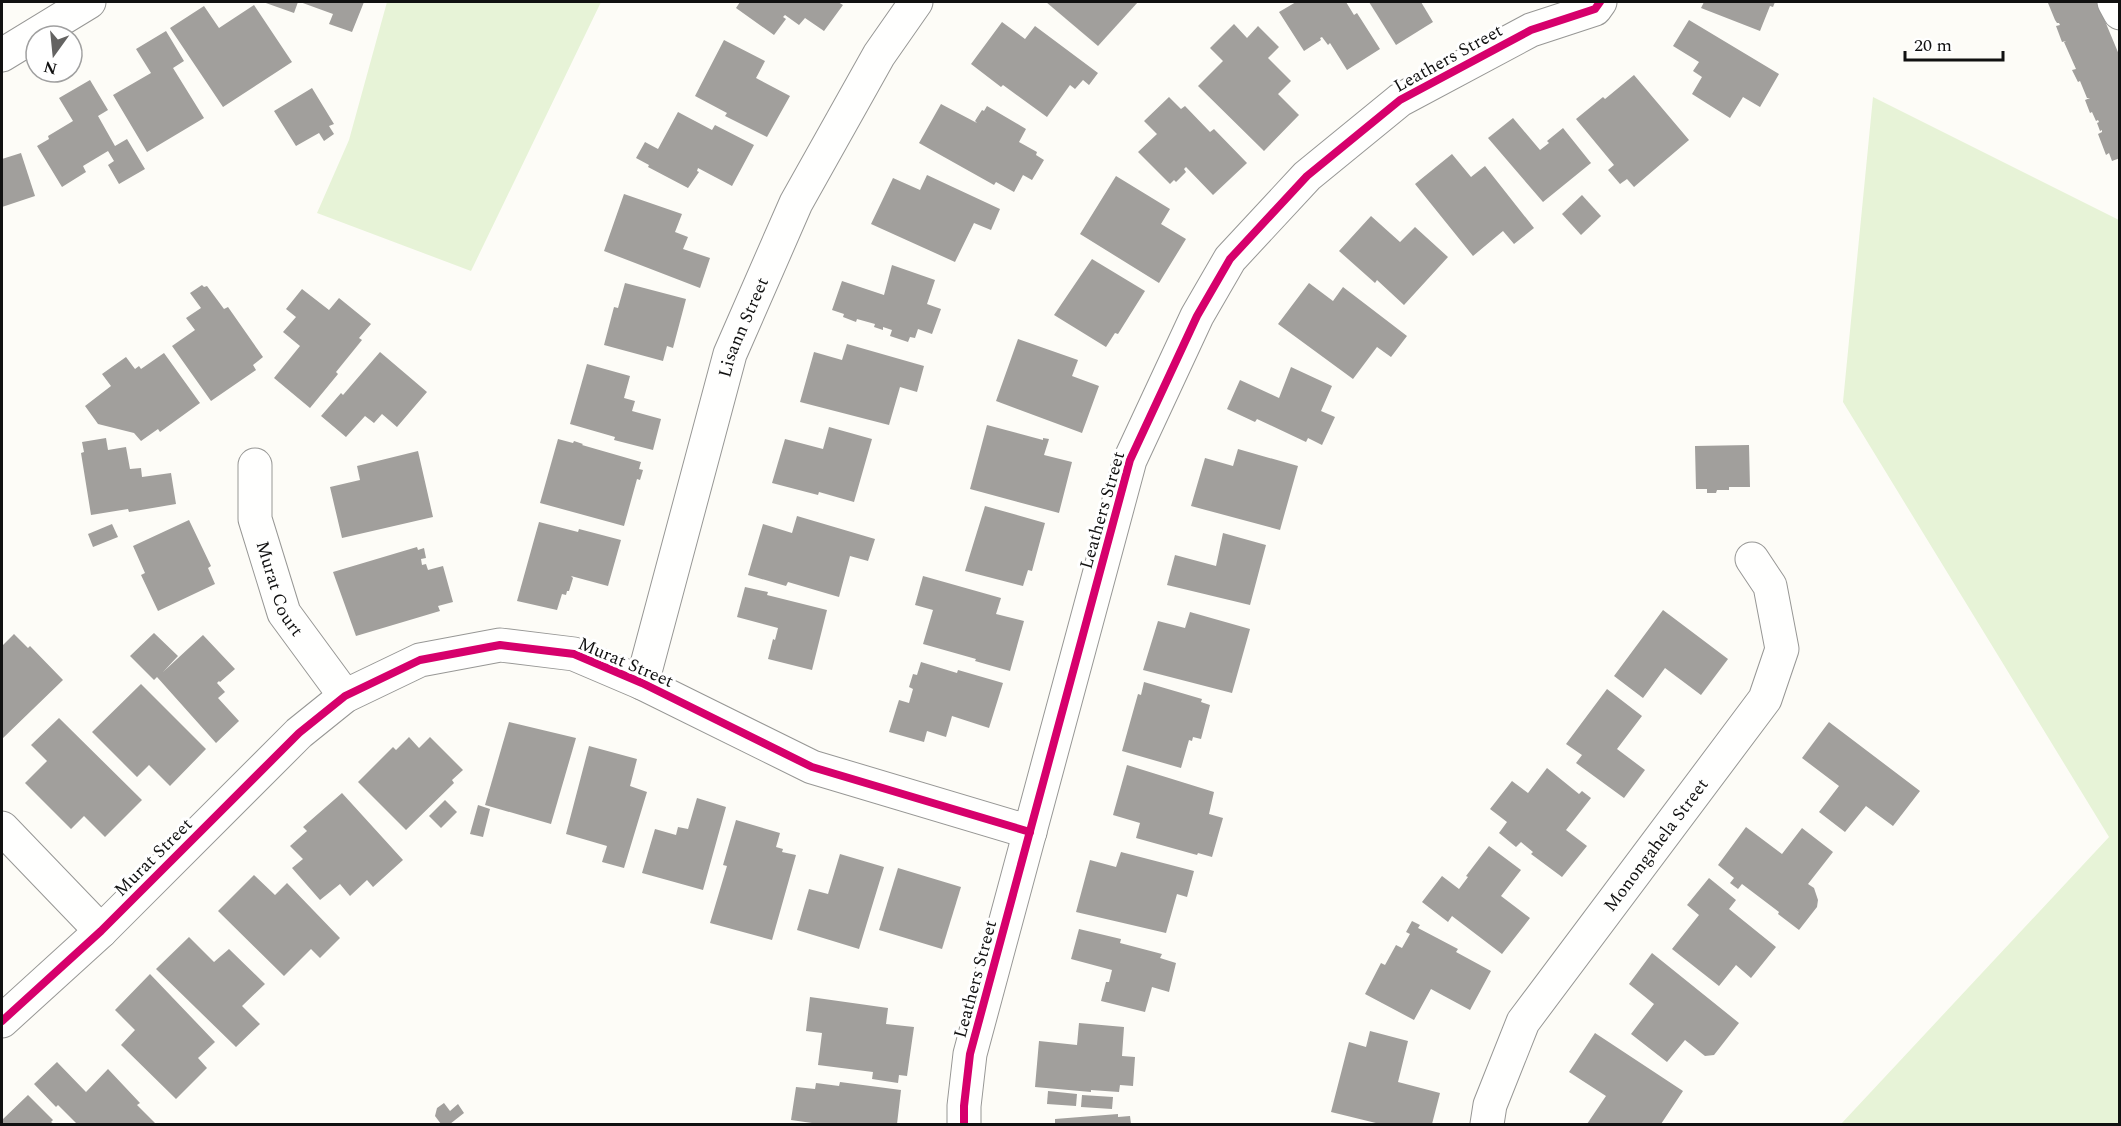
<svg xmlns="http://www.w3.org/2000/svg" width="2121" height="1126" viewBox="0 0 2121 1126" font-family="Spectral,serif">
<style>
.green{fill:#e7f3d7}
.building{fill:#a19f9c}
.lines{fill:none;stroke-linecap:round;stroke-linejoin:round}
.minor-casing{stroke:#979795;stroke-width:35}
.minor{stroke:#fffffe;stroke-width:33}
.cycleway-casing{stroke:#fff;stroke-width:11}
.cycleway{stroke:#d6006c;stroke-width:8}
.labels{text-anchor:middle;stroke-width:6;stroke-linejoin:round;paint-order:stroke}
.street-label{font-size:18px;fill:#111;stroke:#fff}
</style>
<rect width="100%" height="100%" fill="#fdfcf7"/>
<g class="green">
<polygon points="387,2 601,2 471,271 317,213 349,140"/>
<polygon points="1873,97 2119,220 2119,1124 1841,1124 2109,837 1843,402"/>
</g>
<g class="building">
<polygon points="263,2 298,2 294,13"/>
<polygon points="300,2 364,2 352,32 329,24 333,14"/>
<polygon points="740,2 838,2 843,5 824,31 805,18 799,25 785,15 783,17 786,19 774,35 736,8"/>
<polygon points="1046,2 1138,2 1098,46"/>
<polygon points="1296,2 1346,2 1354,15 1357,13 1380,49 1347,70 1330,43 1328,45 1322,37 1320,38 1321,40 1304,51 1279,12"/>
<polygon points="1369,2 1421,2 1433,22 1396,45"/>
<polygon points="1704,2 1775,2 1773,7 1770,6 1760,31 1701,8"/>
<polygon points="2049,2 2091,2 2092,3 2097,2 2120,57 2120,158 2112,161 2109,153 2106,155 2098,134 2102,132 2102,130 2100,131 2097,123 2099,122 2098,120 2096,121 2092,112 2090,113 2085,100 2090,98 2087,98 2080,81 2078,82 2072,70 2076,69 2064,42 2066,41 2062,42 2056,26 2060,25 2059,23 2057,23 2055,20 2048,3"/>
<polygon points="254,5 292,62 223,107 170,28 204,6 219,28"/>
<polygon points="1689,20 1779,74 1760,107 1743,97 1730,118 1692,94 1702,77 1693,71 1699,62 1673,46"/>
<polygon points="1002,22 1025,39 1035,26 1098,73 1089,85 1083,80 1075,89 1070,85 1047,117 1003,85 1001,87 971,64"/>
<polygon points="1234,24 1247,38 1258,26 1279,47 1268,58 1291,81 1278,94 1299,115 1264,151 1198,86 1223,61 1210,48"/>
<polygon points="166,31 184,61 173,68 204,118 147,152 113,95 151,73 136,49"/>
<polygon points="724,40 765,61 756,78 790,96 767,137 725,116 727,113 695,96"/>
<polygon points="1634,75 1689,140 1634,187 1627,179 1620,184 1608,170 1614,165 1576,119 1603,97 1605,99"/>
<polygon points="90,80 108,110 98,116 115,146 127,139 145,169 119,184 108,165 114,161 108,151 83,166 86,172 62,187 37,146 49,139 48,136 73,121 59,98"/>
<polygon points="312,88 334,124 329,126 334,134 324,141 319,133 296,146 274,111"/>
<polygon points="1169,97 1181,109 1185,106 1210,132 1214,129 1247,163 1213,195 1186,167 1184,169 1186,172 1176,182 1174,180 1170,184 1138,152 1157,134 1144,121"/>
<polygon points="941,104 977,123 975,121 982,110 984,111 987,106 1026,129 1019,142 1037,152 1036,155 1044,160 1032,180 1023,175 1014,192 996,182 994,185 919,143"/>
<polygon points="678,112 712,130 715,125 754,145 732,186 698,168 697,171 699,172 688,188 648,167 649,165 636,158 645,142 658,149"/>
<polygon points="1513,118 1540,150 1549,143 1547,141 1563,128 1591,163 1543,202 1488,138"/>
<polygon points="21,153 35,196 2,207 2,159"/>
<polygon points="1452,154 1471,177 1485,166 1534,228 1514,244 1503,231 1473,256 1415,184"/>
<polygon points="927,175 1000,209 991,230 974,223 955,262 871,224 893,178 920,190"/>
<polygon points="1116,176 1170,209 1161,224 1186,239 1159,283 1080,234"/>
<polygon points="624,194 682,214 675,232 688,237 683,249 710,258 700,288 604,251"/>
<polygon points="1582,195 1601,216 1581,235 1562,214"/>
<polygon points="1371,216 1400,242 1415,227 1448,257 1404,305 1377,280 1375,283 1339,251"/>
<polygon points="1092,259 1145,291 1118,334 1115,333 1106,347 1054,315"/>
<polygon points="892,265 935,280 927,304 941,309 932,334 918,329 915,338 910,337 908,342 890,336 892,330 883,327 883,330 874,327 875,324 857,319 856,322 843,317 844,314 832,310 842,281 884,295"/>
<polygon points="625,283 686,299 673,348 667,346 663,361 604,345 614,307 618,308"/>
<polygon points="1309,283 1333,301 1343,287 1407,336 1391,357 1377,347 1353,379 1278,324"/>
<polygon points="202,285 204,287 207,286 224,309 228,307 263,357 253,365 256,370 211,401 172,346 195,330 186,318 201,308 190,293"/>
<polygon points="302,289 329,310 339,298 371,324 359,338 362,340 336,372 338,374 310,408 274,378 300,346 283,332 296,317 286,309"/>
<polygon points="1018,339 1078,360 1072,376 1099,386 1082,433 996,401"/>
<polygon points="847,344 924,366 917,392 900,387 889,425 800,402 814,352 842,360"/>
<polygon points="380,352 427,392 397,427 382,414 374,423 365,416 346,437 321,416 341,393 343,395"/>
<polygon points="164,353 200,403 160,432 158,429 141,441 134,433 98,424 85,406 111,386 102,374 126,357 135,369 139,366 141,369"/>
<polygon points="587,364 630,376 624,398 635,401 632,411 661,419 653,450 614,440 615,437 570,424"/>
<polygon points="1291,367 1332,386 1321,411 1335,417 1322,445 1308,438 1306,442 1257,419 1255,422 1227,409 1240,380 1279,398"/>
<polygon points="987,425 1043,440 1043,438 1049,439 1044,455 1072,462 1059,513 970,489"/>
<polygon points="829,427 872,439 854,502 819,492 818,495 772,483 785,439 823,449"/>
<polygon points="106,438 108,450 126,447 130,469 141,468 142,477 171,473 176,504 129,512 128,509 91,515 81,453 84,452 82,442"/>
<polygon points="558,439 573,443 574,441 583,444 582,445 641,462 639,469 643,470 640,480 637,479 624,526 540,503"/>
<polygon points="1749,445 1750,487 1729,487 1729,490 1717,490 1716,493 1707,493 1707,489 1696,489 1695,446"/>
<polygon points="1238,449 1298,466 1280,530 1191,506 1205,458 1233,466"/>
<polygon points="418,451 433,517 342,538 330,487 360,480 357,466"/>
<polygon points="985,506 1045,523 1032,571 1028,570 1023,586 965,571"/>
<polygon points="797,516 875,539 868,561 850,556 839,597 788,582 786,586 748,575 763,524 792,533"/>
<polygon points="189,520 211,566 208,568 215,584 158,611 141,575 145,573 133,546"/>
<polygon points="539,522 578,532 579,529 621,540 608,586 571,576 573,578 569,591 567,591 566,595 562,594 557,610 517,601"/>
<polygon points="112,524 118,537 93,547 88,534"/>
<polygon points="1223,533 1266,545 1250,605 1167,585 1175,555 1216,566"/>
<polygon points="417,547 418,550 424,548 426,558 421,559 422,565 426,564 428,570 443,566 453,602 438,606 440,611 356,636 333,572"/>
<polygon points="923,576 1001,598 996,614 1024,621 1010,671 975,661 976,659 923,644 933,610 915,605"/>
<polygon points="745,587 768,592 767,595 827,610 812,670 768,659 773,639 775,640 778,628 737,617"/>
<polygon points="1663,610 1728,659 1701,695 1665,668 1643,698 1614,676"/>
<polygon points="1190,612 1250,629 1232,693 1143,670 1158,621 1185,628"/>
<polygon points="154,633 178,656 163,672 203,635 235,669 220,682 219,681 217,683 225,692 218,698 239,721 216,743 157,677 154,680 130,656"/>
<polygon points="14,634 28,648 30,646 63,680 2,739 2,646"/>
<polygon points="921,662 957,673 958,670 1003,683 989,728 952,716 946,737 927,731 924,742 889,732 899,700 909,703 913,689 909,687 913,674 917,675"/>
<polygon points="1144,682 1202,699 1201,702 1210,705 1201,739 1193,737 1192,741 1189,740 1181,768 1122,751 1138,694 1141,695"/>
<polygon points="141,684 206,749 170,786 149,765 137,777 92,732"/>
<polygon points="1607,689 1642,716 1617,749 1645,770 1624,798 1576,763 1582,755 1566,744"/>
<polygon points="59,718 142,800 105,837 84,816 71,829 25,783 47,761 31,745"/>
<polygon points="509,722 576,738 551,824 485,805"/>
<polygon points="1829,722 1920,791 1893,826 1866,806 1845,832 1819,812 1839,786 1802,758"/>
<polygon points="409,737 419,748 430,737 463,770 452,780 454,783 406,830 358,782 393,747 396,750"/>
<polygon points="589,746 637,759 630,786 647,792 624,868 602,862 607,846 566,834"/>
<polygon points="1127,765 1214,792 1209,814 1223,818 1212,857 1198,853 1197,855 1136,838 1140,823 1113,815"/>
<polygon points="1547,768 1579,794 1582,791 1591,798 1566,830 1587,846 1562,877 1531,854 1533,852 1521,842 1516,847 1499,833 1507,822 1490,809 1512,781 1528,793"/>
<polygon points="342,793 403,860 373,887 367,880 350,896 340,884 320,900 292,868 303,859 290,846 307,831 303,827"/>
<polygon points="697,798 726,807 703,890 642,873 655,829 676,835 678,827 688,829"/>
<polygon points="445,800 457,812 441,828 429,816"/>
<polygon points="478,805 490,809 483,837 470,834"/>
<polygon points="736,820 780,833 776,847 783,849 782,852 796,855 772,940 710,923 727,866 723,865"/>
<polygon points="1746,827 1782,854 1802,828 1833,852 1808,884 1814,888 1818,900 1817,907 1799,930 1778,914 1779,912 1742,884 1738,889 1730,883 1734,878 1718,865"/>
<polygon points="1489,846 1521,870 1501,896 1530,918 1502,954 1452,916 1448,922 1422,902 1442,876 1459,889 1468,877 1466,876"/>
<polygon points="1121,852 1194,871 1187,897 1177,894 1166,933 1076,912 1090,860 1116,867"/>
<polygon points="840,854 884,867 859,949 797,930 809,889 828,894"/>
<polygon points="898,868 961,887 942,949 879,930"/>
<polygon points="254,875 275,895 287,883 340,938 320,958 311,949 284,976 218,911"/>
<polygon points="1709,878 1736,900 1729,909 1776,947 1751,978 1736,965 1719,986 1672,949 1699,915 1687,905"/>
<polygon points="1412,921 1420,925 1418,928 1458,949 1456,952 1491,971 1470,1010 1431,989 1414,1020 1365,994 1381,963 1385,965 1396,945 1402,948 1410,934 1406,932"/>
<polygon points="1079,929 1121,939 1120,943 1162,954 1160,958 1176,963 1169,992 1152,987 1145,1012 1101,1001 1106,982 1109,982 1112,970 1071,959"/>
<polygon points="189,937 214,962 229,949 265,984 242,1006 260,1024 236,1047 156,969"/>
<polygon points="1652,953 1739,1023 1714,1055 1705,1056 1685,1040 1667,1062 1631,1034 1654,1004 1629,984"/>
<polygon points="150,974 215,1042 198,1058 207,1068 176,1099 121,1045 135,1030 115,1010"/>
<polygon points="810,997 888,1008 886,1024 914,1027 907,1076 899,1075 898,1083 872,1079 873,1072 818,1065 822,1033 806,1031"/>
<polygon points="1079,1023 1124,1027 1122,1056 1135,1057 1133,1086 1120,1085 1119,1092 1091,1090 1091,1092 1035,1087 1039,1041 1077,1045"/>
<polygon points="1370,1031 1408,1041 1398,1082 1440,1093 1432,1124 1380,1124 1331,1112 1349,1042 1366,1047"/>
<polygon points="1595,1033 1683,1091 1661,1124 1587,1124 1606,1096 1569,1072"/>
<polygon points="57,1062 86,1092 108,1069 140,1103 137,1105 156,1124 77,1124 58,1105 56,1107 34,1084"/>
<polygon points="840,1082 901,1090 897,1124 812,1124 812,1123 791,1120 796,1087 815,1089 816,1083 839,1086"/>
<polygon points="1048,1091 1077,1094 1076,1106 1047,1104"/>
<polygon points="28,1095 53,1120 51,1122 54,1124 2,1124 2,1120"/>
<polygon points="1082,1095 1113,1097 1112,1109 1081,1107"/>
<polygon points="444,1103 450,1111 458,1104 464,1113 450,1124 441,1124 435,1116 437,1108"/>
<polygon points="1118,1114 1118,1117 1130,1116 1131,1124 1055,1124 1055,1119"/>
</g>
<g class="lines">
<defs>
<g id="minor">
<polyline points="2114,2 2120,13"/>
<polyline points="2,55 89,2"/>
<path id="s1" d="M255,465V519L284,613L345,696"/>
<path id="s2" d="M642,683L730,354L796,203L879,55L916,2"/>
<polyline points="2,828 101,931"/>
<polyline points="2,1021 101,931 299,733 345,696 420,660 500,645 574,654 642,683 812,767 1030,832"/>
<polyline points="964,1124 964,1106 970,1054 1130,460 1197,316 1230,259 1307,176 1400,100 1531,30 1595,9 1600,2"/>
<path id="s3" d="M1487,1124L1490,1105L1523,1022L1765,699L1782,649L1770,586L1752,559"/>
</g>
</defs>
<use href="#minor" class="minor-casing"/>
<use href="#minor" class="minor"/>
<defs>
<g id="cycleway">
<polyline points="2,1021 101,931 299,733 345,696 420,660 500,645 574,654 642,683 812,767 1030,832"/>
<polyline points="964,1124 964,1106 970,1054 1130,460 1197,316 1230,259 1307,176 1400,100 1531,30 1595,9 1600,2"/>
</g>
</defs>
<use href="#cycleway" class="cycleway-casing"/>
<use href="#cycleway" class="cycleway"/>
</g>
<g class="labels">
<g class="street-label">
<text transform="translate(1448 58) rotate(-29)" y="6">Leathers Street</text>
<text dy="6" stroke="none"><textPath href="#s2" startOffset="370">Lisann Street</textPath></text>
<text transform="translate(1102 510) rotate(-74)" y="6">Leathers Street</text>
<text dy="6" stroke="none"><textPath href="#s1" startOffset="128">Murat Court</textPath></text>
<text transform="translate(626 662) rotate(23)" y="6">Murat Street</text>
<text dy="6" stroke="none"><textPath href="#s3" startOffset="330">Monongahela Street</textPath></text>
<text transform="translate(153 857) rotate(-45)" y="6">Murat Street</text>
<text transform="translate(975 979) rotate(-75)" y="6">Leathers Street</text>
</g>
</g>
<rect width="2121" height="1126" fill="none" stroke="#111111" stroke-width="6"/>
<g transform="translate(54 54) rotate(195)"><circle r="28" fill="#ffffff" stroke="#a0a0a0" stroke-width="1.5"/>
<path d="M0-4.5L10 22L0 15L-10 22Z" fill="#646362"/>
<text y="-9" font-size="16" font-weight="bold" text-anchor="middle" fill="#111111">N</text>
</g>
<path d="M1905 51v9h98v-9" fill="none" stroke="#111111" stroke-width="3"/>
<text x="1914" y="51" font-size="18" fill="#111111" stroke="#ffffff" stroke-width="4.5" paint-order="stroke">20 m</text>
</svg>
